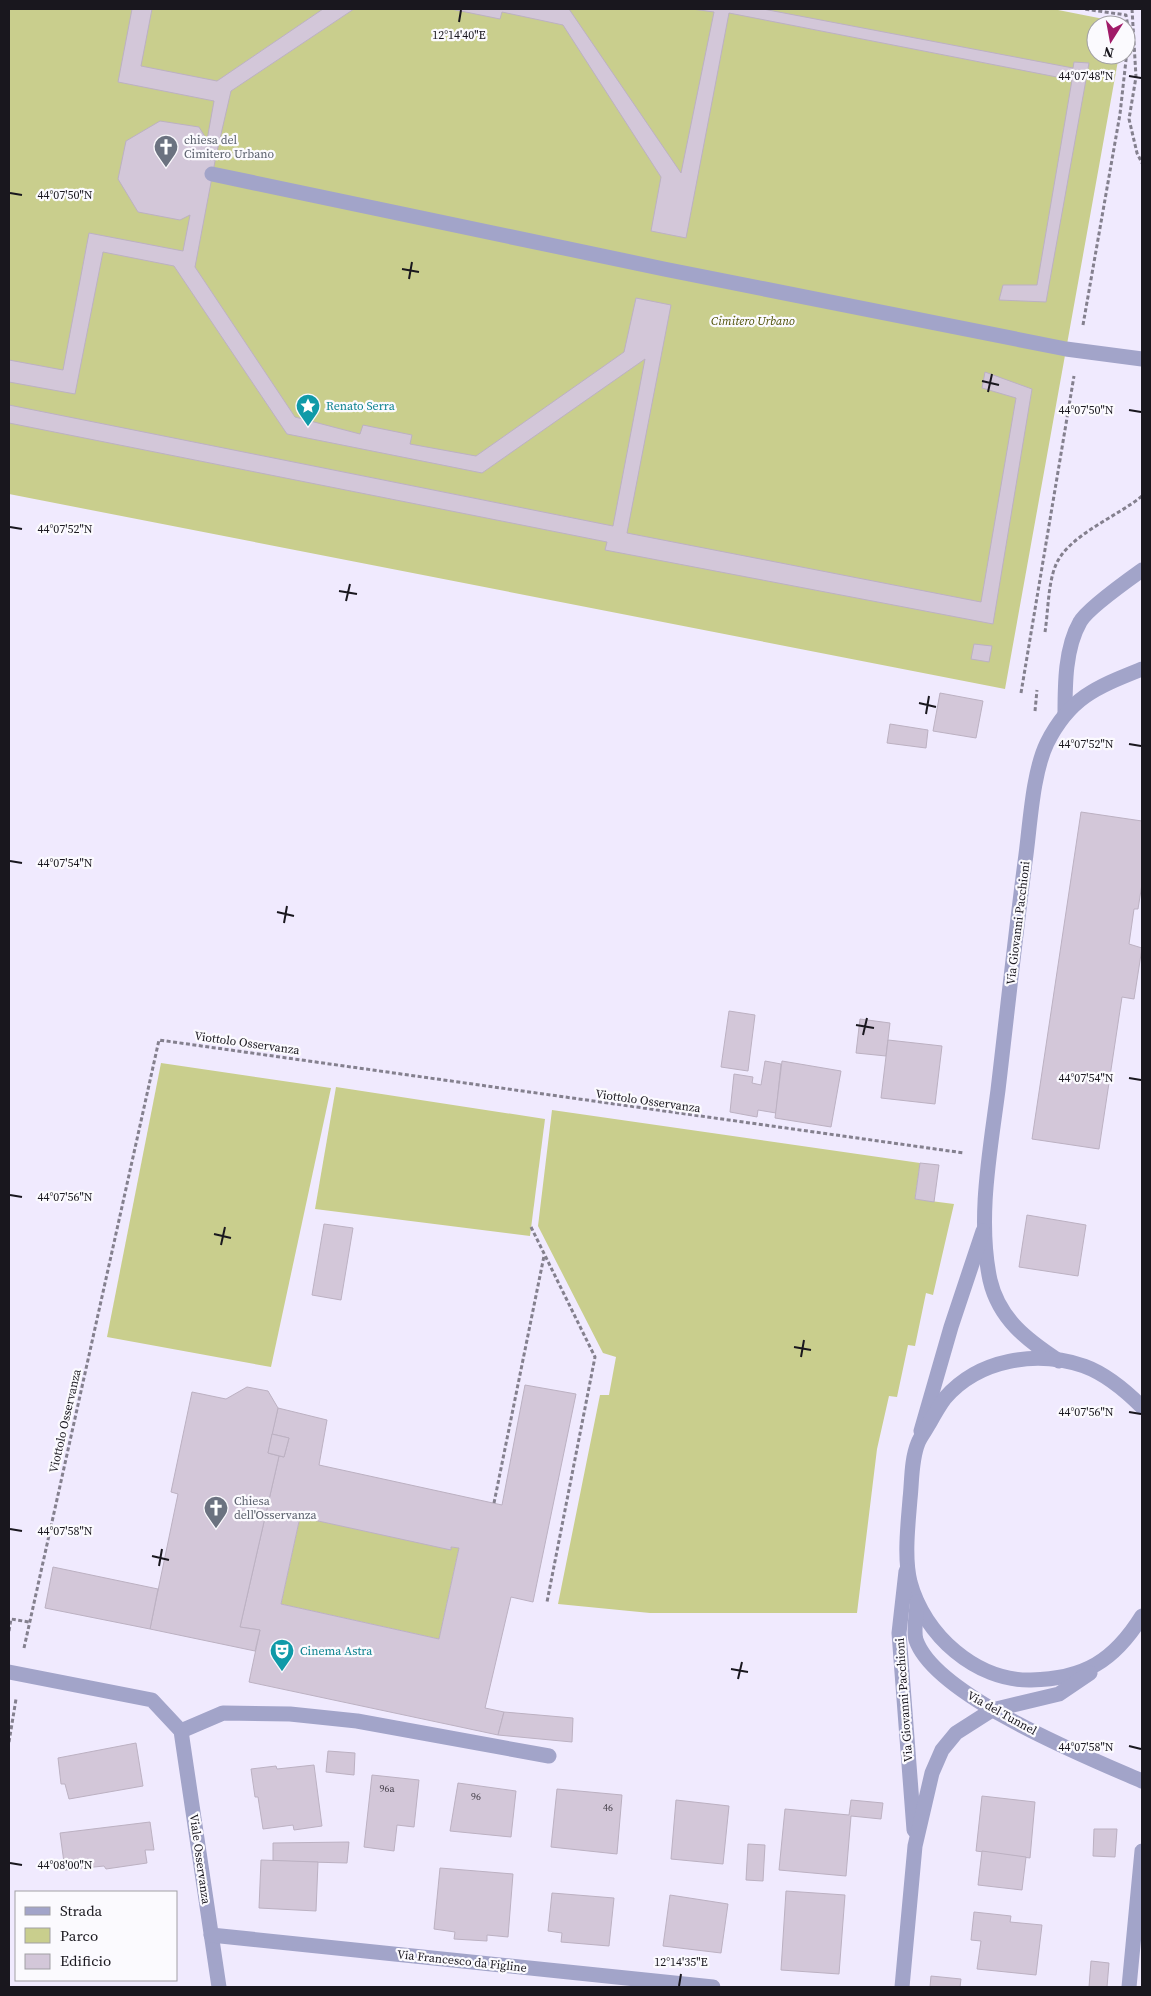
<svg xmlns="http://www.w3.org/2000/svg" width="1151" height="1996" viewBox="0 0 1151 1996" font-family="'Source Serif 4',serif">
<style>
.green{fill:#c9ce8d}
.building{fill:#d3c7d9;stroke:#bcb1c2;fill-rule:evenodd}
.lines{fill:none;stroke-linecap:round;stroke-linejoin:round}
.path{stroke:#84808e;stroke-width:3;stroke-dasharray:4 2.5;stroke-linecap:butt}
.service{stroke:#a2a4c9;stroke-width:15}
.pedestrian{stroke:#a2a4c9;stroke-width:15}
.minor{stroke:#a2a4c9;stroke-width:15}
.tertiary{stroke:#a2a4c9;stroke-width:15}
.ticks{fill:none;stroke:#19171e;stroke-width:2}
.labels{text-anchor:middle;stroke-width:4.5;stroke-linejoin:round;paint-order:stroke}
.number-label{font-size:10px;fill:#48434d}
.worship-label{font-size:12px;fill:#5b616d;stroke:#fbfafe;text-anchor:start}
.park-label{font-size:12px;font-style:italic;fill:#4a4d00;stroke:#fbfafe}
.culture-label{font-size:12px;fill:#0d838f;stroke:#fbfafe;text-anchor:start}
.street-label{font-size:12px;fill:#19171e;stroke:#fbfafe}
.ticks-label{font-size:12px;text-anchor:middle;fill:#19171e;stroke:#fbfafe;stroke-width:4.5;stroke-linejoin:round;paint-order:stroke}
</style>
<rect width="100%" height="100%" fill="#f0eafe"/>
<g class="green">
<polygon points="9,9 1053,9 1124,23 1124,25 1096,25 1096,55 1119,55 1005,689 9,494"/>
<polygon points="161,1063 331,1088 271,1367 107,1337"/>
<polygon points="336,1087 545,1119 530,1236 315,1209"/>
<polygon points="552,1110 920,1163 915,1199 954,1204 933,1295 926,1293 915,1346 908,1345 897,1397 889,1396 877,1449 857,1613 650,1613 558,1604 600,1395 609,1395 616,1357 603,1353 538,1226"/>
<polygon points="300,1517 451,1549 451,1547 459,1548 439,1639 281,1604"/>
</g>
<g class="building">
<polygon points="132,9 152,9 141,66 217,81 323,9 354,9 231,91 216,156 195,267 295,417 360,434 363,425 412,435 410,444 476,456 624,352 636,298 671,305 627,533 981,602 1016,398 982,388 985,372 1032,389 993,624 605,550 607,542 9,423 9,405 613,526 645,359 482,473 287,434 174,266 103,252 75,394 9,382 9,360 63,370 89,233 183,251 190,215 180,220 138,212 118,179 126,141 160,121 199,127 207,140 214,101 118,82"/>
<polygon points="451,9 569,9 681,173 714,12 692,9 763,9 1073,68 1074,62 1089,63 1046,302 999,300 1003,285 1037,285 1072,80 729,13 686,238 651,231 661,177 563,25 502,12 500,19"/>
<polygon points="974,644 992,646 989,662 971,659"/>
<polygon points="940,693 983,701 976,738 933,731"/>
<polygon points="890,724 928,730 926,748 887,743"/>
<polygon points="1081,812 1142,821 1142,884 1138,909 1134,909 1129,944 1142,948 1134,999 1122,997 1099,1149 1032,1139"/>
<polygon points="729,1011 755,1015 748,1071 721,1067"/>
<polygon points="860,1019 890,1023 886,1056 856,1053"/>
<polygon points="888,1040 942,1046 935,1104 881,1098"/>
<polygon points="765,1061 781,1064 776,1113 758,1110 757,1117 730,1112 734,1074 753,1077 752,1083 761,1085"/>
<polygon points="782,1061 841,1071 831,1127 775,1118"/>
<polygon points="920,1163 939,1165 934,1202 915,1199"/>
<polygon points="1027,1215 1086,1225 1078,1276 1019,1267"/>
<polygon points="324,1224 353,1228 341,1300 312,1295"/>
<path d="M525,1385L576,1394L533,1602L511,1597L485,1708L504,1712L498,1735L249,1682L260,1630L240,1627L279,1456L284,1457L289,1438L272,1434L278,1408L327,1420L319,1465L502,1505ZM300,1517L451,1550V1547L459,1548L439,1639L281,1604Z"/>
<polygon points="247,1387 268,1391 278,1408 268,1453 279,1456 240,1627 260,1630 255,1651 150,1629 178,1494 171,1492 192,1392 226,1399"/>
<polygon points="272,1434 289,1438 284,1457 268,1453"/>
<polygon points="53,1567 158,1589 150,1629 45,1608"/>
<polygon points="504,1712 573,1718 572,1742 498,1735"/>
<polygon points="136,1743 143,1786 69,1799 65,1784 61,1784 58,1758"/>
<polygon points="328,1751 355,1753 354,1775 326,1772"/>
<polygon points="314,1765 322,1826 294,1830 293,1825 263,1829 258,1797 255,1797 251,1769 276,1766 277,1769"/>
<polygon points="372,1775 419,1780 414,1827 397,1825 394,1851 364,1847"/>
<polygon points="458,1783 516,1791 511,1837 450,1831"/>
<polygon points="557,1789 622,1795 617,1854 551,1847"/>
<polygon points="982,1796 1035,1802 1030,1858 976,1851"/>
<polygon points="676,1800 729,1806 723,1864 671,1859"/>
<polygon points="851,1800 883,1803 881,1819 851,1816 846,1876 779,1870 785,1809 849,1815"/>
<polygon points="150,1822 154,1850 145,1850 147,1863 106,1869 104,1866 65,1870 60,1833"/>
<polygon points="1094,1829 1117,1829 1115,1857 1093,1856"/>
<polygon points="349,1842 347,1863 273,1861 273,1843"/>
<polygon points="748,1844 765,1845 763,1881 746,1880"/>
<polygon points="982,1851 1026,1857 1022,1890 978,1885"/>
<polygon points="261,1860 318,1862 316,1911 259,1908"/>
<polygon points="440,1868 513,1874 508,1937 487,1935 487,1941 454,1939 455,1932 434,1929"/>
<polygon points="786,1891 845,1895 839,1974 781,1970"/>
<polygon points="552,1893 614,1898 609,1946 561,1942 562,1933 548,1931"/>
<polygon points="670,1895 728,1904 721,1953 663,1946"/>
<polygon points="974,1912 1011,1916 1010,1922 1042,1925 1036,1975 977,1969 981,1941 971,1940"/>
<polygon points="1091,1961 1109,1963 1107,1987 1089,1987"/>
<polygon points="931,1976 961,1979 960,1987 930,1987"/>
</g>
<g class="lines">
<g class="path">
<polyline points="1132,9 1136,77 1129,119 1137,153 1142,163"/>
<polyline points="1083,325 1120,114 1129,33 1126,15 1084,9"/>
<path d="M1045,632C1048,613 1048,585 1055,567C1066,536 1117,517 1142,496"/>
<polyline points="1021,693 1074,376"/>
<polyline points="1035,711 1037,690"/>
<polyline points="531,1227 595,1357 547,1602"/>
<polyline points="494,1503 544,1256"/>
<polyline points="9,1631 11,1619 29,1622"/>
<polyline points="24,1648 159,1040 964,1153"/>
<polyline points="9,1742 16,1699"/>
</g>
<g class="service">
<path d="M1065,714C1065,685 1065,648 1080,622C1087,609 1128,580 1142,570"/>
<polyline points="181,1731 223,1713 290,1714 357,1721 549,1756"/>
</g>
<polyline class="pedestrian" points="212,174 664,269 1066,349 1142,359"/>
<g class="minor">
<path d="M1059,1361C1027,1340 999,1319 990,1280C977,1219 990,1152 998,1090C1007,1014 1015,938 1025,862C1030,828 1032,774 1047,743C1070,697 1097,687 1142,669"/>
<polyline points="921,1431 951,1327 983,1231"/>
<polyline points="9,1672 152,1700 181,1731 219,1987"/>
<polyline points="211,1935 713,1987"/>
<polyline points="1129,1987 1142,1851"/>
</g>
<g class="tertiary">
<path d="M1142,1407C1126,1391 1106,1374 1084,1366C1036,1350 979,1359 945,1398C939,1406 934,1415 929,1424C926,1430 920,1437 918,1443C911,1460 912,1482 910,1499C908,1525 904,1557 910,1582C924,1635 976,1681 1031,1680C1084,1679 1114,1661 1142,1616"/>
<polyline points="906,1571 899,1633 914,1830"/>
<path d="M917,1602C917,1613 913,1630 916,1640C935,1696 1089,1758 1142,1781"/>
<polyline points="902,1987 915,1846 932,1773 942,1750 956,1733 992,1710 1059,1694 1090,1673"/>
</g>
</g>
<path class="ticks" d="M459,22L461,10M1129,76L1141,78M10,193L22,195M402,269L419,272M409,279L412,262M982,381L999,385M988,392L992,374M1129,410L1141,412M10,527L22,529M339,591L357,594M346,601L350,584M919,703L936,707M926,714L929,696M1129,744L1141,746M10,861L22,863M277,912L294,916M284,923L287,906M856,1025L874,1028M863,1035L867,1018M1129,1078L1141,1080M10,1195L22,1197M214,1234L231,1238M221,1245L225,1227M794,1347L811,1350M801,1357L804,1340M1129,1412L1141,1414M10,1529L22,1531M152,1556L169,1560M159,1566L162,1549M731,1669L748,1672M738,1679L742,1662M1129,1746L1141,1749M10,1863L22,1865M679,1986L681,1974"/>
<defs>
<symbol id="church-pin" viewBox="-11 -11 22 30"><path d="M0 17L-7.5 6A9.5 9.5 0 1 1 7.5 6Z" fill="#6b7280" stroke="#fbfafe"/><path d="M-1.2-6h2.4v3.5h3.3v2.4h-3.3V6h-2.4V-.1h-3.3v-2.4h3.3Z" fill="#fff"/></symbol>
<symbol id="sight-pin" viewBox="-11 -11 22 30"><path d="M0 17L-7.5 6A9.5 9.5 0 1 1 7.5 6Z" fill="#0f9aa8" stroke="#fbfafe"/><path d="M0-6L1.8-2.2L6-1.7L2.9 1.2L3.7 5.4L0 3.3L-3.7 5.4L-2.9 1.2L-6-1.7L-1.8-2.2Z" fill="#fff"/></symbol>
<symbol id="theatre-pin" viewBox="-11 -11 22 30"><path d="M0 17L-7.5 6A9.5 9.5 0 1 1 7.5 6Z" fill="#0f9aa8" stroke="#fbfafe"/><path d="M-5-5.5Q0-4 5-5.5V0Q5 5 0 6Q-5 5-5 0ZM-3.3-2.5H-1v1.5H-3.3ZM1-2.5H3.3v1.5H1ZM-2.8 1Q0 5.5 2.8 1Z" fill="#fff"/></symbol>
</defs>
<g fill-rule="evenodd">
<use href="#church-pin" x="152" y="133" width="28" height="38"/>
<use href="#sight-pin" x="294" y="392" width="28" height="38"/>
<use href="#church-pin" x="202" y="1494" width="28" height="38"/>
<use href="#theatre-pin" x="268" y="1637" width="28" height="38"/>
</g>
<g class="labels">
<g class="number-label">
<text x="387" y="1792">96a</text>
<text x="476" y="1800">96</text>
<text x="608" y="1811">46</text>
</g>
<g class="worship-label">
<text x="184" y="144">chiesa del<tspan x="184" dy="14">Cimitero Urbano</tspan></text>
<text x="234" y="1505">Chiesa<tspan x="234" dy="14">dell'Osservanza</tspan></text>
</g>
<g class="park-label">
<text x="753" y="325">Cimitero Urbano</text>
</g>
<g class="culture-label">
<text x="326" y="410">Renato Serra</text>
<text x="300" y="1655">Cinema Astra</text>
</g>
<g class="street-label">
<text transform="translate(1018 923) rotate(-83)" y="4">Via Giovanni Pacchioni</text>
<text transform="translate(247 1043) rotate(8)" y="4">Viottolo Osservanza</text>
<text transform="translate(648 1101) rotate(8)" y="4">Viottolo Osservanza</text>
<text transform="translate(65 1421) rotate(-77)" y="4">Viottolo Osservanza</text>
<text transform="translate(904 1700) rotate(-94)" y="4">Via Giovanni Pacchioni</text>
<text transform="translate(1002 1713) rotate(29)" y="4">Via del Tunnel</text>
<text transform="translate(200 1859) rotate(82)" y="4">Viale Osservanza</text>
<text transform="translate(462 1961) rotate(6)" y="4">Via Francesco da Figline</text>
</g>
</g>
<g class="ticks-label">
<text x="459" y="39">12°14'40"E</text>
<text x="1086" y="80">44°07'48"N</text>
<text x="65" y="199">44°07'50"N</text>
<text x="1086" y="414">44°07'50"N</text>
<text x="65" y="533">44°07'52"N</text>
<text x="1086" y="748">44°07'52"N</text>
<text x="65" y="867">44°07'54"N</text>
<text x="1086" y="1082">44°07'54"N</text>
<text x="65" y="1201">44°07'56"N</text>
<text x="1086" y="1416">44°07'56"N</text>
<text x="65" y="1535">44°07'58"N</text>
<text x="1086" y="1751">44°07'58"N</text>
<text x="65" y="1869">44°08'00"N</text>
<text x="681" y="1966">12°14'35"E</text>
</g>
<rect width="1151" height="1996" fill="none" stroke="#19171e" stroke-width="20"/>
<rect x="15" y="1891" width="162" height="90" fill="#fbfafe" stroke="#a19fa4"/>
<rect x="25" y="1907" width="25" height="8" fill="#a2a4c9" stroke="#a19fa4"/>
<text x="60" y="1916" font-size="15" fill="#19171e">Strada</text>
<rect x="25" y="1928" width="25" height="15" fill="#c9ce8d" stroke="#a19fa4"/>
<text x="60" y="1941" font-size="15" fill="#19171e">Parco</text>
<rect x="25" y="1954" width="25" height="15" fill="#d3c7d9" stroke="#a19fa4"/>
<text x="60" y="1966" font-size="15" fill="#19171e">Edificio</text>
<g transform="translate(1111 40) rotate(191)"><circle r="24" fill="#fbfafe" stroke="#a19fa4"/>
<path d="M0-4L9 19L0 12L-9 19Z" fill="#a01a68"/>
<text y="-8" font-size="14" font-weight="bold" text-anchor="middle" fill="#19171e">N</text>
</g>
</svg>
